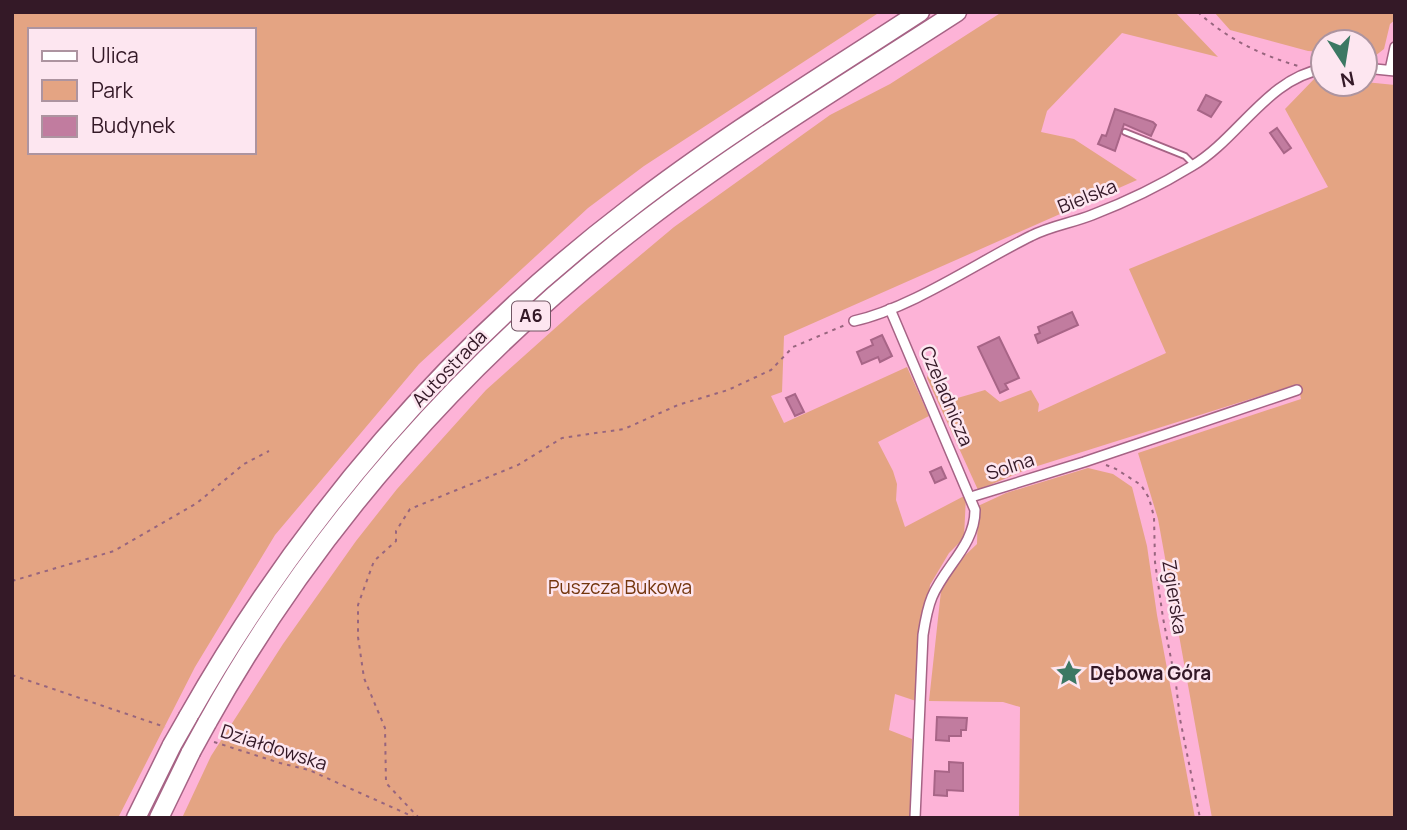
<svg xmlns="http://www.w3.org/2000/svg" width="1407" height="830" viewBox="0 0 1407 830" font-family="Manrope,sans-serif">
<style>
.green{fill:#e4a483;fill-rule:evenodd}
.building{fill:#c17c9f;stroke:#a86587;stroke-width:2}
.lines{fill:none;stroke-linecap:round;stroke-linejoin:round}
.lane-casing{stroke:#a66385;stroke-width:8}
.street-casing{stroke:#a66385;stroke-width:12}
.highway-casing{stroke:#a66385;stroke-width:21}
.path{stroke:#97657e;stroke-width:2;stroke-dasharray:3.5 5;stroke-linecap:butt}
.lane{stroke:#fff;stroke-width:4.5}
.street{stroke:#fff;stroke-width:9}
.highway{stroke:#fff;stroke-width:18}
.highway-bridge-casing{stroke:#a66385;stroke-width:21;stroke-linecap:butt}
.highway-bridge{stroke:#fff;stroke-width:18}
.labels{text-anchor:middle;stroke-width:5;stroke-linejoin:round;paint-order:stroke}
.shield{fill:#fde6f0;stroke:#705663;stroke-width:2}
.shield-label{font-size:18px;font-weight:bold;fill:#341927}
.street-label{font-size:19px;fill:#341927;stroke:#fde6f0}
.park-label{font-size:19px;fill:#73350c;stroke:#fde6f0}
.poi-label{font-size:19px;font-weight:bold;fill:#341927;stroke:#fde6f0;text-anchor:start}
</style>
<rect width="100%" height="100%" fill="#fdb3d7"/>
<g class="green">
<path d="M12,12H880L644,166L588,208L419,364L275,535L195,667L118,818H12ZM30,30H254V152H30Z"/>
<polygon points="1002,12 1175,12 1218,57 1122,33 1047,111 1041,132 1074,139 1137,180 784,336 782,392 771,396 784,423 907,367 929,416 878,442 893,471 897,484 896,500 905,527 966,495 964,538 949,553 930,585 916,701 895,694 889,730 912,739 910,818 182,818 211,756 283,644 356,541 397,489 486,390 581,305 674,227 830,115 890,84"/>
<polygon points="1214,12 1395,12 1395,20 1390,24 1384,49 1375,56 1365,55 1365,42 1323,42 1323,52 1308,51 1230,30"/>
<polygon points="1317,76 1323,77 1323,84 1365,84 1365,82 1395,85 1395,818 1212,818 1158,519 1138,453 1301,399 1298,384 1028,469 978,490 927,378 930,368 941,372 954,399 985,390 1000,402 1031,390 1039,404 1038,412 1166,353 1129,269 1328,187 1285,109"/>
<polygon points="1088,468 1113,474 1132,487 1147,546 1157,615 1195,818 1019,818 1020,707 1003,702 929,701 941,591 957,563 977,544 978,506 1006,493"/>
</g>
<g class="building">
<polygon points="1206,95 1221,102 1211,117 1198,110"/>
<polygon points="1115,109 1153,122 1156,125 1151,136 1124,124 1115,151 1098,144 1102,135 1106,136"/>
<polygon points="1277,128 1291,148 1284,153 1270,133"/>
<polygon points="1072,312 1078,325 1038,343 1035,335 1040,333 1038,327"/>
<polygon points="882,335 892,356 880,362 878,357 862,364 857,352 873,345 871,340"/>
<polygon points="999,337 1019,378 1005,384 1008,389 1000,393 978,347"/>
<polygon points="795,394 804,412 795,416 786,398"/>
<polygon points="941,467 946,478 935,483 930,472"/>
<polygon points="937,717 967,718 966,730 961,730 961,736 949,736 949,741 936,740"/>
<polygon points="949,762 963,763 963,791 947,790 947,796 934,795 935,771 949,772"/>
</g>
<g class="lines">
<defs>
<polyline id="lane" points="1125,132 1185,156 1193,164"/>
<g id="street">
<polyline points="1365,68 1395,71"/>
<polyline points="1390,70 1395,47"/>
<path d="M890,309L975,510C975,545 945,566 932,597C927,609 925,622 923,635L915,818"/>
<path d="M854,321C912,308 978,262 1031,236C1050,226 1072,223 1092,215C1126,202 1161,185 1192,166C1238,139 1268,78 1323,69"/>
<polyline points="971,497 1084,462 1297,390"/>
</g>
<g id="highway">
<path d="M188,717C300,519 449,346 630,208C722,137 822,76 920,12"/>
<path d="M207,723C315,528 468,356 645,221C744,145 852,80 957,12"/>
<polyline points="136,818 172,745"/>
<polyline points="159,818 191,752"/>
</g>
</defs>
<use href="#lane" class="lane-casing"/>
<use href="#street" class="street-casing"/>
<use href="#highway" class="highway-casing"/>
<g class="path">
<path d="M1198,12C1227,39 1261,55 1298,66"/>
<polyline points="1106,465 1116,469 1141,485 1149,498 1154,517 1155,562 1163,618 1176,684 1180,719 1200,818"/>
<polyline points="12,581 114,551 197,503 244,464 269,451"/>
<polyline points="12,675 165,727"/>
<polyline points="214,742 280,763 309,770 416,818"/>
<polyline points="419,818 386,783 385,728 364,678 358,637 358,605 374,561 396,541 396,531 410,509 518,465 562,438 624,429 678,405 728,390 771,370 793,347 845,325"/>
</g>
<use href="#lane" class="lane"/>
<use href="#street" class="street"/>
<use href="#highway" class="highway"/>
<defs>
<g id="highway-bridge">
<polyline points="172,745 188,717"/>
<polyline points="191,752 207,723"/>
</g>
</defs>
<use href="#highway-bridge" class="highway-bridge-casing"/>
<use href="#highway-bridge" class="highway-bridge"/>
</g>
<defs>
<symbol id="sight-bare" viewBox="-9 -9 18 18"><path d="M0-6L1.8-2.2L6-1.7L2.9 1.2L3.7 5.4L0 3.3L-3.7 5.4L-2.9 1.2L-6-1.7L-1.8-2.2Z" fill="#3c7863" stroke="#fde6f0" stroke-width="2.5" paint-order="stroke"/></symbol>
</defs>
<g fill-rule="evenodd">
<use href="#sight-bare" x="1050" y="654" width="38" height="38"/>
</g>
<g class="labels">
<rect class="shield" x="512" y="301.5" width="38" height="29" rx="5"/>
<g class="shield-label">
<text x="531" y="322">A6</text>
</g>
<g class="street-label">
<text transform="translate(1087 196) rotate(-22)" y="7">Bielska</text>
<text transform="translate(449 368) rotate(-46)" y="7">Autostrada</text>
<text transform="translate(947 396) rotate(67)" y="7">Czeladnicza</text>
<text transform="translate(1010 466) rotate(-18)" y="7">Solna</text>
<text transform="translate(1175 597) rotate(81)" y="7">Zgierska</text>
<text transform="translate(274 747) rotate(18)" y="7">Działdowska</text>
</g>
<g class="park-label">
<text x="620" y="594">Puszcza Bukowa</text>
</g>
<g class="poi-label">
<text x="1090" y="680">Dębowa Góra</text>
</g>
</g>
<rect width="1407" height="830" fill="none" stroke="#341927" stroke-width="28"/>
<rect x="28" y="28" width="228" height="126" fill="#fde6f0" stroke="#ad94a0" stroke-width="2"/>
<rect x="42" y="51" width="35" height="10" fill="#ffffff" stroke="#ad94a0" stroke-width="2"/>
<text x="91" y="63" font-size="21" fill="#341927">Ulica</text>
<rect x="42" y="80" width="35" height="21" fill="#e4a483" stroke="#ad94a0" stroke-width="2"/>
<text x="91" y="98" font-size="21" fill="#341927">Park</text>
<rect x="42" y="116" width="35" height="21" fill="#c17c9f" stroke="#ad94a0" stroke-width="2"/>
<text x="91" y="133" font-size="21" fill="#341927">Budynek</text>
<g transform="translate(1344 63) rotate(168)"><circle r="33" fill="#fde6f0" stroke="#ad94a0" stroke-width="2"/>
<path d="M0-5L12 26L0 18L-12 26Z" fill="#3c7863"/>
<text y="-10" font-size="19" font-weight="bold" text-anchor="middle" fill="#341927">N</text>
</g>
</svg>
